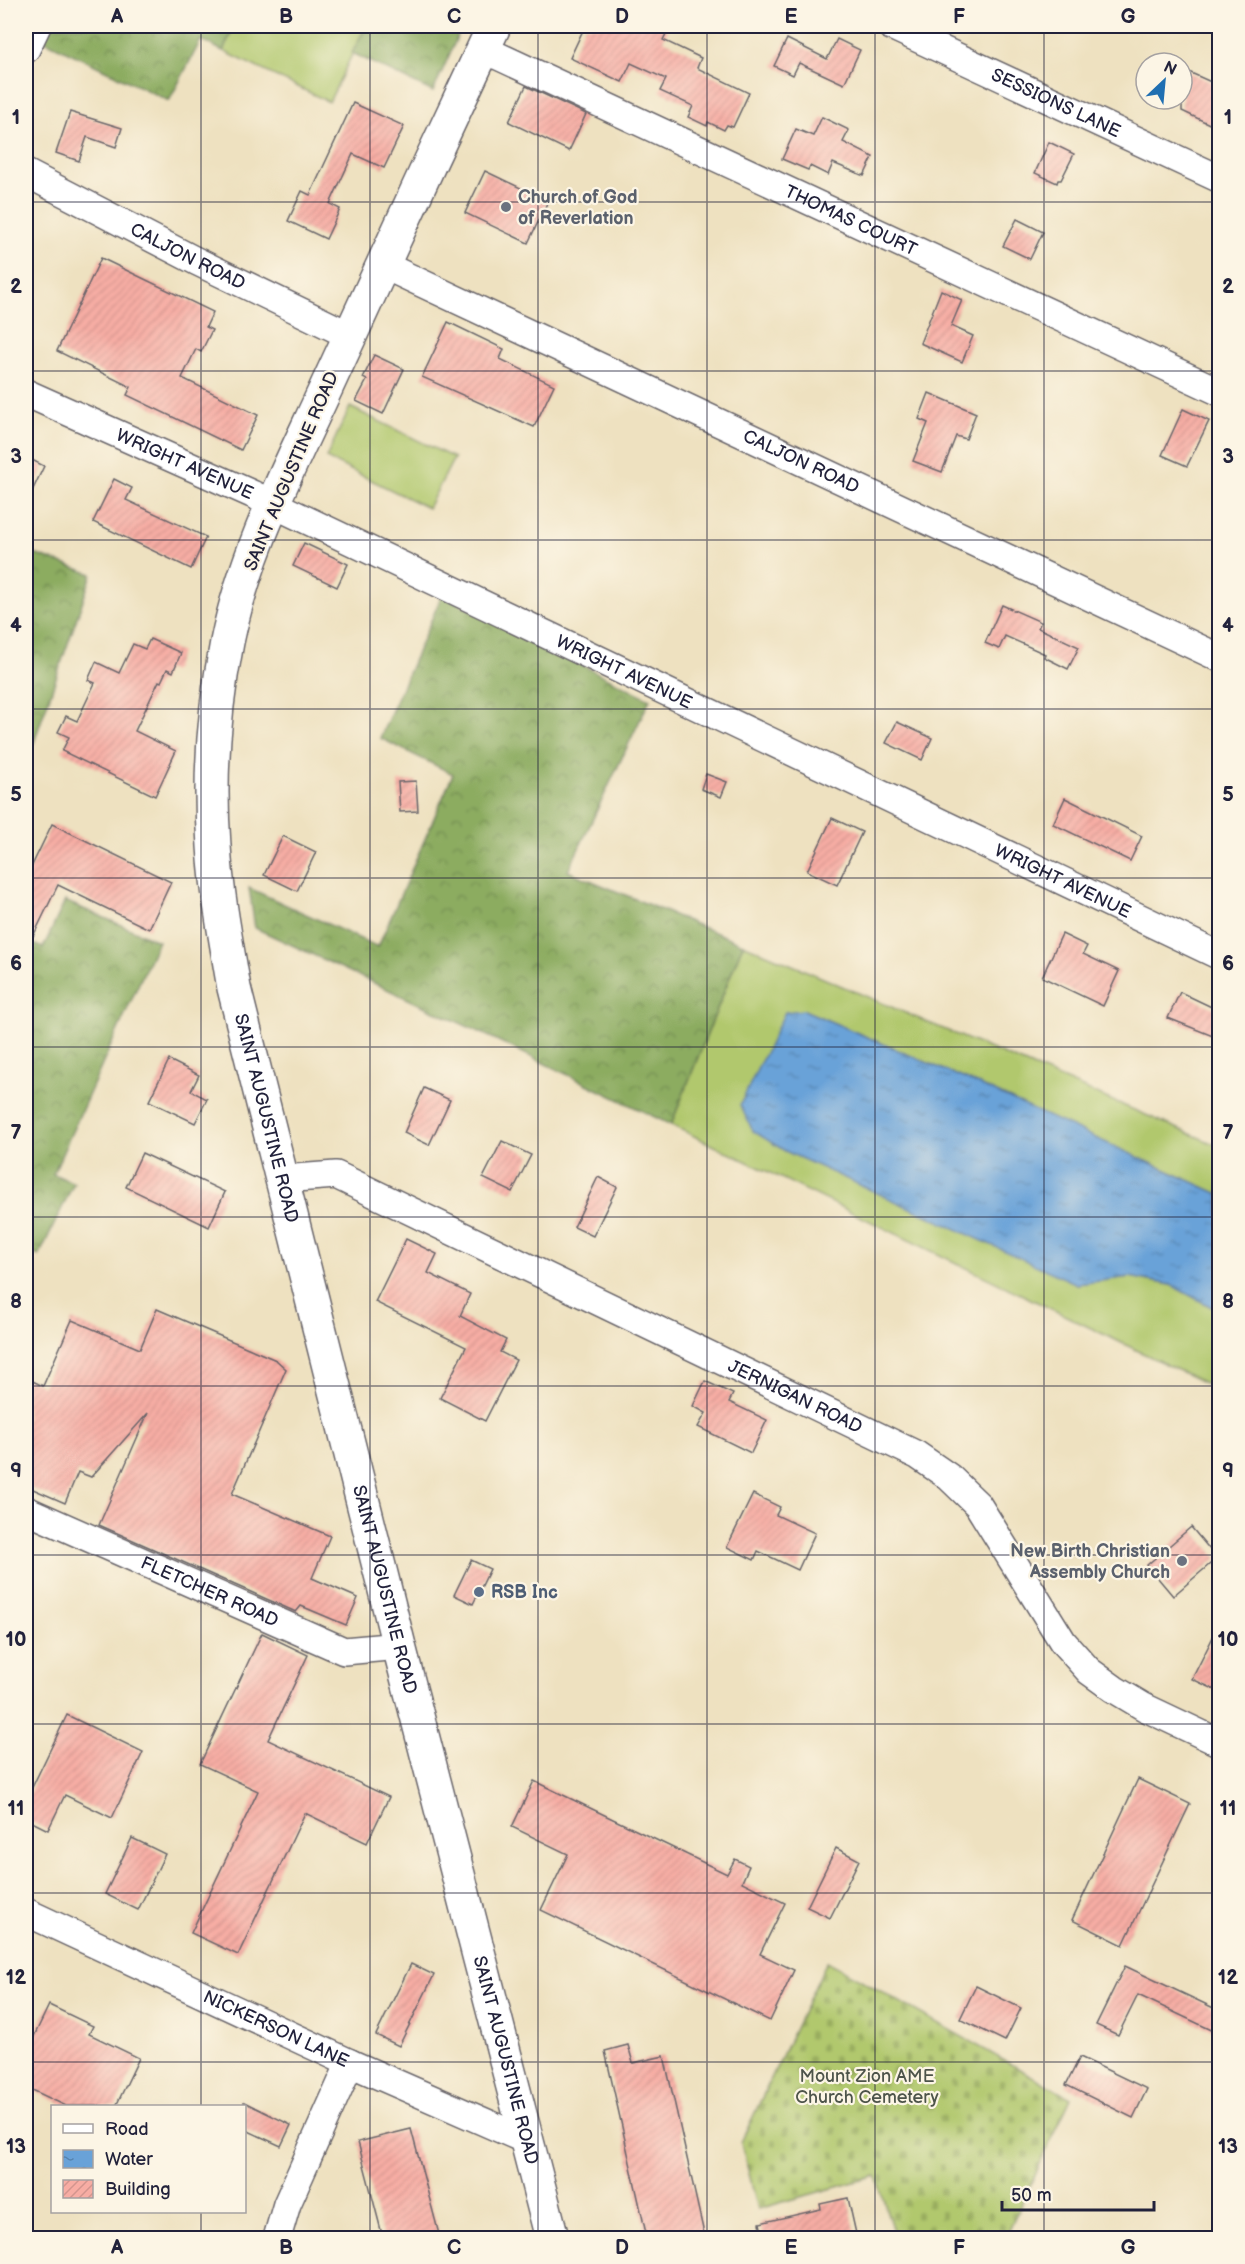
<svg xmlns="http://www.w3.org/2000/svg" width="1245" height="2264" viewBox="0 0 1245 2264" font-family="'Balsamiq Sans',sans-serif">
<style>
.grass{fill:#b1c86d;stroke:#6a7554;stroke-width:1.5}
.forest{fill:url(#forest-crowns);stroke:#57674e;stroke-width:1.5}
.cemetery{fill:url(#cemetery-stones);stroke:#6a7554;stroke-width:1.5}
.water{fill:url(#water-ripples);stroke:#46628a;stroke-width:1.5}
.building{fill:url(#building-hatch)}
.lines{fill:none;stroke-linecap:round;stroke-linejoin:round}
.minor-casing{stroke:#69656a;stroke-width:30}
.major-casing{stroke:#69656a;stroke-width:36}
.minor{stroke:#fff;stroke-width:27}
.major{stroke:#fff;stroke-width:33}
.grid{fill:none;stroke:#22223b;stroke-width:1.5;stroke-opacity:0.55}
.worship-dot{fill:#6b7280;stroke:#fcf5e5;stroke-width:2}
.service-dot{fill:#5c6f8a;stroke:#fcf5e5;stroke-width:2}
.labels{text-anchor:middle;stroke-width:4.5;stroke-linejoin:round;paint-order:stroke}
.street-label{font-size:18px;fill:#22223b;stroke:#fcf5e5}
.worship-label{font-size:18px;font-weight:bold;fill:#5b616d;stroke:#fcf5e5;text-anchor:start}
.service-label{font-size:18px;font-weight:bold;fill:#4e5e75;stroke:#fcf5e5;text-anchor:start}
.park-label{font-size:18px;fill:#4d544a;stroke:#fcf5e5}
.neatline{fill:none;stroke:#22223b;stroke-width:2}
.grid-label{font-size:20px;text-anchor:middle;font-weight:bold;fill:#22223b}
</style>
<defs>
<pattern id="forest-crowns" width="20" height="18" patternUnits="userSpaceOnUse" patternTransform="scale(1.5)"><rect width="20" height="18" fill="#8cac60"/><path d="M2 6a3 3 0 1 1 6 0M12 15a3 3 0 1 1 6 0" fill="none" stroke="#728c50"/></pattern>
<pattern id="cemetery-stones" width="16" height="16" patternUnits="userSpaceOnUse" patternTransform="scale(1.5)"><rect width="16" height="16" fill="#b1c86d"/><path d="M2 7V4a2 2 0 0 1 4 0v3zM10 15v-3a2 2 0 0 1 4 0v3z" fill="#98ac5f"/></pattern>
<pattern id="water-ripples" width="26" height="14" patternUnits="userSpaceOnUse" patternTransform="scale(1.5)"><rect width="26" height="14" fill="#69a2d8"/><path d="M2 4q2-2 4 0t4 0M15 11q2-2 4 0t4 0" fill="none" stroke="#5684b0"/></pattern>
<pattern id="building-hatch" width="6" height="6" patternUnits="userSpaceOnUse" patternTransform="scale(1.5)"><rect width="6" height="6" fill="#f7ada4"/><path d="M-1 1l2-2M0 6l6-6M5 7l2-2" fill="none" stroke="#d3958e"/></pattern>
</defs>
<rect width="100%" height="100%" fill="#fcf5e5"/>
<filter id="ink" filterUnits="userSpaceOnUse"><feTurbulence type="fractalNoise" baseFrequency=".0167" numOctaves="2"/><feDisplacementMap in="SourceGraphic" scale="12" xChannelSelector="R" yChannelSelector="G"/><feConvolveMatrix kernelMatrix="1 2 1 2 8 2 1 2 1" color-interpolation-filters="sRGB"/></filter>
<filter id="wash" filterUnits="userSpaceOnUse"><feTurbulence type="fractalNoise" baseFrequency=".008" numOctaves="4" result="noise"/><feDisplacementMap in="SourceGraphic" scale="24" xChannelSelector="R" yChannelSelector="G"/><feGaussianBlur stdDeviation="1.35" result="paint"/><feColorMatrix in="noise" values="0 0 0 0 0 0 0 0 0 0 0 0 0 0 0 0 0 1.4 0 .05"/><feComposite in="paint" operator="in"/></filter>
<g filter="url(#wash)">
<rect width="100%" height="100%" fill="#eee1c0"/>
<g class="grass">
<polygon points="234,26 366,26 329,102 223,51"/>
<polygon points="350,407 454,458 428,508 326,458"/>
<polygon points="743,944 1219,1146 1219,1194 977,1084 804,1010 1077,1284 1130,1277 1171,1285 1219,1311 1219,1390 671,1125"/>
</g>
<g class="forest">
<polygon points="48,26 234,26 223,51 201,40 169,101 41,39"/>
<polygon points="366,26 462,26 433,92 352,53"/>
<polygon points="26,551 92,574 26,765"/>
<polygon points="442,595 650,699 568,871 743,944 671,1125 486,1035 255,928 249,888 378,947 453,774 380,738"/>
<polygon points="65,901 158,941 53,1174 74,1183 39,1256 26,1251 26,1058 31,1046 26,1043 26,941 43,948"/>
</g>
<polygon class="cemetery" points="827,1961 1071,2098 1005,2238 895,2238 876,2176 758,2209 741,2142"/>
<polygon class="water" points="804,1010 977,1084 1219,1194 1219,1311 1171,1285 1130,1277 1077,1284 785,1151 753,1131 740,1105 785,1012"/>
<g id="blocks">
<g class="building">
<polygon points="585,26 659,26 668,30 663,40 701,58 697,68 749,93 733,127 727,125 724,130 708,122 707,126 688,117 693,106 660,91 666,79 631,63 622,82 570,58"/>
<polygon points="787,39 827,59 837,39 860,50 844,84 799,63 793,75 774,66"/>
<polygon points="1182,69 1220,86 1220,129 1182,111"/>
<polygon points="526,86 586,114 569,151 509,122"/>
<polygon points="353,103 404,126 384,168 353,154 330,204 340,209 326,239 288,221 302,191 310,195"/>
<polygon points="70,112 122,128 116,147 87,137 79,161 56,153"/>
<polygon points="822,117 849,130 843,142 873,157 864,176 833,163 828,175 810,166 808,170 782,159 796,129 813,136"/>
<polygon points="1049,142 1074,154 1061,180 1058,180 1057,183 1035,173"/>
<polygon points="485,171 548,201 528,243 465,213"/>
<polygon points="1017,219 1043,232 1030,259 1003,246"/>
<polygon points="101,258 213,312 206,327 212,330 201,352 196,349 182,378 258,415 241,450 127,395 131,387 57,351"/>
<polygon points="941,290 962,300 951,326 973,336 962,362 920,343"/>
<polygon points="448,322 504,349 500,359 554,385 534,427 422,377"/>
<polygon points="374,355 404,369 383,414 356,401 367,380 363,378"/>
<polygon points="929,393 976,413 966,439 956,436 942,472 913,461 928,423 919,419"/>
<polygon points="1183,409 1209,421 1187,466 1162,455"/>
<polygon points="26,457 44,466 26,504"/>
<polygon points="114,479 132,488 126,500 206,537 191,569 93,522"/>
<polygon points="304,543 348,564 337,587 293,566"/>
<polygon points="1002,605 1041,622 1038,628 1079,647 1068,669 1044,657 1045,654 1005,636 999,649 985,643"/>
<polygon points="150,639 181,653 173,672 167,669 161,682 159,681 135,731 176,751 155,796 62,751 69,737 58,732 66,716 77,721 95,683 88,680 96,662 119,673 133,644 145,649"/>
<polygon points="897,722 932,738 922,760 886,743"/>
<polygon points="706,774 727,782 721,797 701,789"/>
<polygon points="416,781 418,811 400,812 398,782"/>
<polygon points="1065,798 1142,836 1130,861 1053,824"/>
<polygon points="832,818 862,832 837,885 807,871"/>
<polygon points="52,824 171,882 149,929 58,885 26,951 26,878"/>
<polygon points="283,836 316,852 297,891 264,875"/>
<polygon points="1062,934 1087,946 1083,954 1119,971 1103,1006 1042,977"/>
<polygon points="1180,992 1220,1011 1220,1039 1168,1018"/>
<polygon points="169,1060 199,1075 191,1091 207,1099 195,1123 149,1101"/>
<polygon points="424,1088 450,1100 429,1145 404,1133"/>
<polygon points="502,1141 531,1155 512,1192 483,1178"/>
<polygon points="142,1153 225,1192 209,1227 126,1187"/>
<polygon points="598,1177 617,1187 593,1236 574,1227"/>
<polygon points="406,1239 437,1254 428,1273 470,1294 460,1316 506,1340 500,1352 516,1360 485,1421 440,1398 466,1347 375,1302"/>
<polygon points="157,1309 276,1360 286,1369 232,1494 330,1536 312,1578 358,1598 346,1625 301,1606 296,1612 99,1525 148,1413 91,1477 78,1472 65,1503 26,1486 26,1378 43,1386 72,1320 140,1349"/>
<polygon points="705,1381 733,1394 729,1402 767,1420 751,1453 698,1427 706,1413 693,1406"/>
<polygon points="753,1494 780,1507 776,1515 815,1533 798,1570 758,1551 754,1560 727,1547"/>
<polygon points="1191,1527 1217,1558 1173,1596 1147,1565"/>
<polygon points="471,1560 490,1569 473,1604 454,1595"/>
<polygon points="1220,1623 1220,1692 1192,1679"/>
<polygon points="262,1633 308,1655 268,1740 389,1797 367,1843 305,1813 238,1955 191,1933 258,1791 200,1764"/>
<polygon points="67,1715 143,1752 112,1818 65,1795 48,1830 26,1819 26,1800"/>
<polygon points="1138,1779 1190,1804 1123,1945 1072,1920"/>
<polygon points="534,1781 727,1874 735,1859 749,1866 742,1882 785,1903 760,1954 794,1970 770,2021 541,1910 568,1854 512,1827"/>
<polygon points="132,1838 165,1854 138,1910 105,1894"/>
<polygon points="836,1848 859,1860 830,1918 807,1907"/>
<polygon points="411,1964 434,1975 399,2046 376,2035"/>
<polygon points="1125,1966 1220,2011 1220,2034 1138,1995 1118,2035 1096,2025"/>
<polygon points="976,1986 1021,2008 1005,2041 960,2019"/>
<polygon points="49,2005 93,2026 89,2034 139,2058 116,2106 66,2106 26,2087 26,2053"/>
<polygon points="628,2045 633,2063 664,2056 705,2238 647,2238 605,2051"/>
<polygon points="1080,2057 1147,2089 1133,2118 1066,2085"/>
<polygon points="244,2102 291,2125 281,2146 244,2129"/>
<polygon points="411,2129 440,2238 383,2238 358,2142"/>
<polygon points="848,2198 857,2238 763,2238 760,2223 821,2209 820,2204"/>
</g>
</g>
</g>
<g filter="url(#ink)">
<use href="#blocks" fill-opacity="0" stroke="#69656a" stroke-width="1.5"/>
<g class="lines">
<defs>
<g id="minor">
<path id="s1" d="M891,26L1220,179"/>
<polyline points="26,49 37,26"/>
<path id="s2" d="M483,49L1220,392"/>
<path id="s3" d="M26,173L196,261L351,336"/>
<path id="s4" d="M383,265L1220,658"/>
<path id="s5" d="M26,393L252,494L1220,956"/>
<path id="s6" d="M282,1179L336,1175L917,1455L949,1477L978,1505L1063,1642L1089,1671L1114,1689L1144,1707L1220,1743"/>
<path id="s7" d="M26,1510L344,1651L399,1646"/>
<path id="s8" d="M26,1912L350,2063L528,2141"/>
<polyline points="277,2238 287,2204 350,2063"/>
</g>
<g id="major">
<path id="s9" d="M494,26C439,142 386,258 332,375C293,461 246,548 227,642C214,708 209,779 214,846C217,894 226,941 234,988L399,1646L552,2238"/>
</g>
</defs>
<use href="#minor" class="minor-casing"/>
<use href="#major" class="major-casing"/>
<use href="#minor" class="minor"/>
<use href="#major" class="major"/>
</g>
</g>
<path class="grid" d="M201,26V2106M370,26V2238M538,26V2238M707,26V2238M875,26V2238M1044,26V2238M26,202H1220M26,371H1220M26,540H1220M26,709H1220M26,878H1220M26,1047H1220M26,1217H1220M26,1386H1220M26,1555H1220M26,1724H1220M26,1893H1220M26,2062H1220M201,2212V2238"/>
<g class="worship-dot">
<circle cx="506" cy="207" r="6"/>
<circle cx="1182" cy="1561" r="6"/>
</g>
<circle class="service-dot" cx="479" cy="1592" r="6"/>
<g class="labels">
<g class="street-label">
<text dy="6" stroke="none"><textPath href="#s1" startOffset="182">SESSIONS LANE</textPath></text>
<text dy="6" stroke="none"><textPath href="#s2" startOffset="406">THOMAS COURT</textPath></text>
<text dy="6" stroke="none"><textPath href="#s3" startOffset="182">CALJON ROAD</textPath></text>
<text dy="6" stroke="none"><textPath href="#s4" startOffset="462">CALJON ROAD</textPath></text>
<text dy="6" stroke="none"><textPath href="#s5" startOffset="174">WRIGHT AVENUE</textPath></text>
<text transform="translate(291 471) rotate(-67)" y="6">SAINT AUGUSTINE ROAD</text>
<text dy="6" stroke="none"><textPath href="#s5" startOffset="660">WRIGHT AVENUE</textPath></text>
<text dy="6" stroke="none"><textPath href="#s5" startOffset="1146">WRIGHT AVENUE</textPath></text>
<text dy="6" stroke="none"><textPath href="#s9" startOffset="1155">SAINT AUGUSTINE ROAD</textPath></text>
<text dy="6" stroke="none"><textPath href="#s6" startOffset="564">JERNIGAN ROAD</textPath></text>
<text dy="6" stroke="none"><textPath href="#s9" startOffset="1641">SAINT AUGUSTINE ROAD</textPath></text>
<text dy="6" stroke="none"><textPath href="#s7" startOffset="201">FLETCHER ROAD</textPath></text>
<text dy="6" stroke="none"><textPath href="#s8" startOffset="276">NICKERSON LANE</textPath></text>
<text dy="6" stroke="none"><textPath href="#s9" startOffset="2127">SAINT AUGUSTINE ROAD</textPath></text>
</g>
<g class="worship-label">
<text x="518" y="203">Church of God<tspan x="518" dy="21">of Reverlation</tspan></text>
<text x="1170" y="1557" text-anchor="end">New Birth Christian<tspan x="1170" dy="21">Assembly Church</tspan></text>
</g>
<g class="service-label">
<text x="491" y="1598">RSB Inc</text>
</g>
<g class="park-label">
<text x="867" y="2082">Mount Zion AME<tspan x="867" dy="21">Church Cemetery</tspan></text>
</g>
</g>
<rect width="1245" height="2264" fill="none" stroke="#fcf5e5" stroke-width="66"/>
<rect x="51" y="2105" width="195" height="108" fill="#fcf5e5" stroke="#a5a1a1" stroke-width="1.5"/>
<rect x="63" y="2124" width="30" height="9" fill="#ffffff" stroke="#a5a1a1" stroke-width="1.5"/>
<text x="105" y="2135" font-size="18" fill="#22223b">Road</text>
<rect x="63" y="2150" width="30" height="18" fill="url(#water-ripples)" stroke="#a5a1a1" stroke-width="1.5"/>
<text x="105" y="2165" font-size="18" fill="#22223b">Water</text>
<rect x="63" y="2180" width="30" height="18" fill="url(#building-hatch)" stroke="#a5a1a1" stroke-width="1.5"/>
<text x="105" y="2195" font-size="18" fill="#22223b">Building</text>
<g transform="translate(1164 81) rotate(26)"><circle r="28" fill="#fcf5e5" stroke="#a5a1a1" stroke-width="1.5"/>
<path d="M0-4.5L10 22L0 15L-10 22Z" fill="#1f6fb2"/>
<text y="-9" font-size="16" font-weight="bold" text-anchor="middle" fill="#22223b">N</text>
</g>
<path d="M1002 2201v9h152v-9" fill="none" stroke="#22223b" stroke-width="3"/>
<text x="1011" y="2201" font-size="18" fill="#22223b" stroke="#fcf5e5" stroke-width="4.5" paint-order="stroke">50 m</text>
<rect x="33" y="33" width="1179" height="2198" class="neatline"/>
<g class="grid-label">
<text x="117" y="23">A</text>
<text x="286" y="23">B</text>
<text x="454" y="23">C</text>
<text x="622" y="23">D</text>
<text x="791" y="23">E</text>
<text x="959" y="23">F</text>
<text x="1128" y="23">G</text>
<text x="16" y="124">1</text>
<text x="1228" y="124">1</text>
<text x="16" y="293">2</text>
<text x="1228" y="293">2</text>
<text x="16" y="463">3</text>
<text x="1228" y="463">3</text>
<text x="16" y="632">4</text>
<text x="1228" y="632">4</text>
<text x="16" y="801">5</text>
<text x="1228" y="801">5</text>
<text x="16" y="970">6</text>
<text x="1228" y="970">6</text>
<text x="16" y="1139">7</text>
<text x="1228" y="1139">7</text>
<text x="16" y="1308">8</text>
<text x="1228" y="1308">8</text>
<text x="16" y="1477">9</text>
<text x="1228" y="1477">9</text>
<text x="16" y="1646">10</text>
<text x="1228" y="1646">10</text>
<text x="16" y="1815">11</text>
<text x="1228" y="1815">11</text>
<text x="16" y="1984">12</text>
<text x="1228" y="1984">12</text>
<text x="16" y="2153">13</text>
<text x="1228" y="2153">13</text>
<text x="117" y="2254">A</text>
<text x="286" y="2254">B</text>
<text x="454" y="2254">C</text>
<text x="622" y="2254">D</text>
<text x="791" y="2254">E</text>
<text x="959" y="2254">F</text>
<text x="1128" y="2254">G</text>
</g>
</svg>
